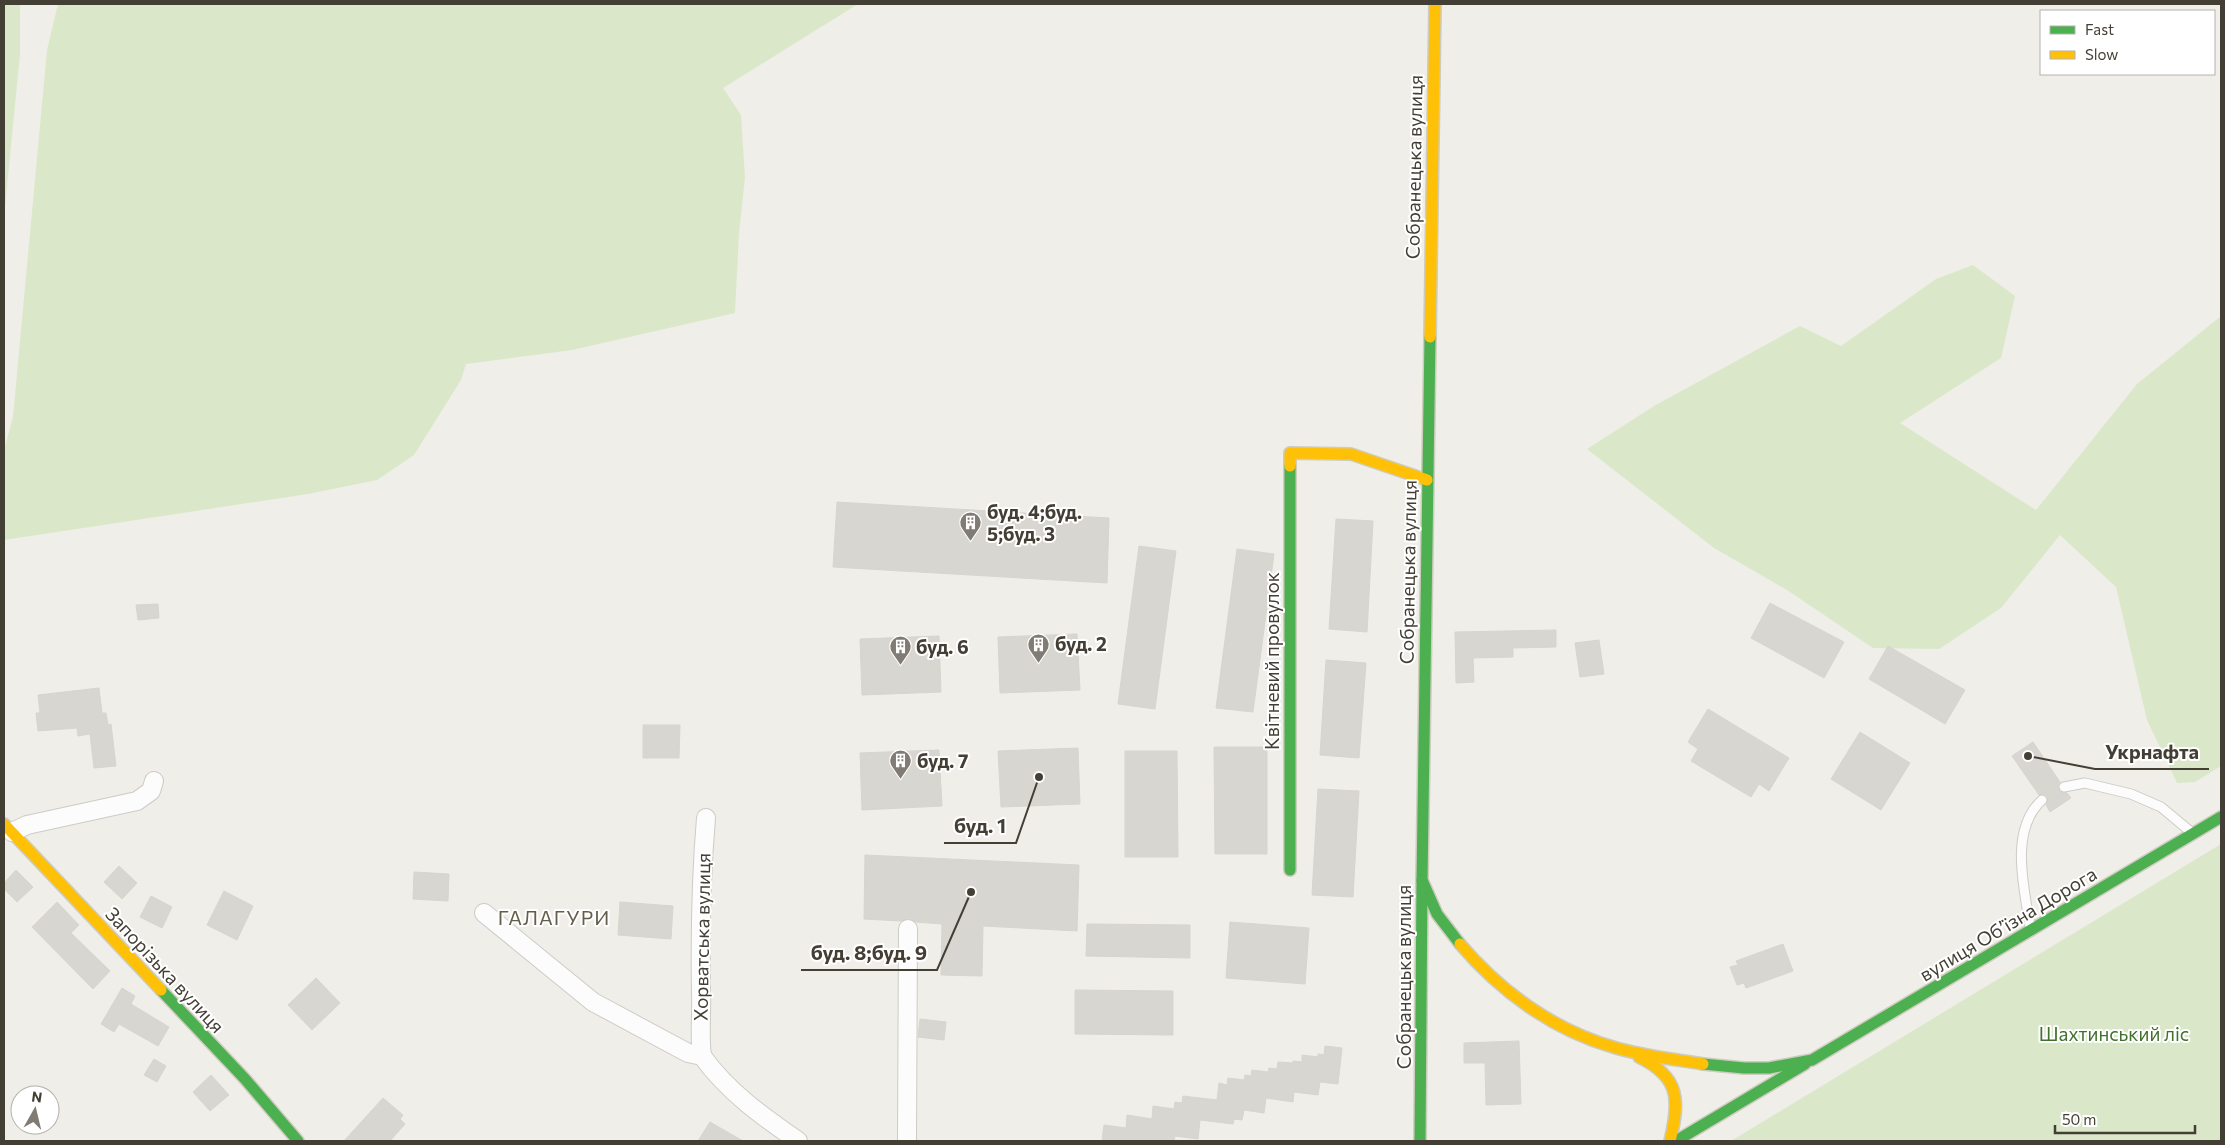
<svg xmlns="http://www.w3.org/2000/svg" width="2225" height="1145" viewBox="0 0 2225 1145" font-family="Commissioner,sans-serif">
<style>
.green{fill:#dae8c9}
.building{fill:#d8d6d1;stroke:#d7d5ce}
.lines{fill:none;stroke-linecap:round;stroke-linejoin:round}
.lane-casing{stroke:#cdcbc6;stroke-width:11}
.street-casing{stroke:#cdcbc6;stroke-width:20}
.fast-casing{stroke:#cecbbf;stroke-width:14}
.slow-casing{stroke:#cecbbf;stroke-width:14}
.lane{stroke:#fdfcfc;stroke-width:9}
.street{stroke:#fdfcfc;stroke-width:18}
.fast{stroke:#4caf50;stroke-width:11}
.slow{stroke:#ffc107;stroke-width:11}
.labels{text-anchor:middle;stroke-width:4;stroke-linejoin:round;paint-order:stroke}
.street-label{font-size:19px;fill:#443f35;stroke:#fff}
.poi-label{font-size:19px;font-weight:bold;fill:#443f35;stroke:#fff;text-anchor:start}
.park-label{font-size:19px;fill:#42712d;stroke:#fff}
.neighbourhood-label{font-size:20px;letter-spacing:1px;fill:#665e4d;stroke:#fff}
.leader{fill:none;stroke:#443f35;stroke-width:2}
.callout-dot{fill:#443f35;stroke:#fff;stroke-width:2}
.callout-label{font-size:20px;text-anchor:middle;font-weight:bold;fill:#443f35;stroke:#fff;stroke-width:4;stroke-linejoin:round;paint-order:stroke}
</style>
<rect width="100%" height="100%" fill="#efeee8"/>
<g class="green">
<polygon points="4,4 20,4 20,54 4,217"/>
<polygon points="58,4 858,4 723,88 741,115 745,178 739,233 735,313 572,350 466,364 461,380 414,455 377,480 308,494 4,540 4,450 13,417 47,50"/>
<polygon points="1973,265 2015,296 2001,358 1900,423 2036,510 2137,384 2221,316 2221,766 2195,782 2177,783 2147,720 2116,587 2060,535 2001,608 1939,649 1873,648 1787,590 1714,548 1587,449 1654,406 1800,326 1841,346 1936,279"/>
<polygon points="2221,844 2221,1141 1731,1141"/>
</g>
<g class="building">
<polygon points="837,502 1109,518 1107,583 833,567"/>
<polygon points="1336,519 1373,521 1367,632 1329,629"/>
<polygon points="1139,546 1176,551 1155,709 1118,704"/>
<polygon points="1237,549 1274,554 1253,712 1216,708"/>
<polygon points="1770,603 1844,642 1824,678 1751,638"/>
<polygon points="158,604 159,618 138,620 136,605"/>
<polygon points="1556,630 1556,647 1513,648 1513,657 1473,658 1474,682 1456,683 1455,632"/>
<polygon points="1077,634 1080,690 1000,693 998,637"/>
<polygon points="939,636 941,692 862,695 860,639"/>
<polygon points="1599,640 1604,674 1580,677 1575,643"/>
<polygon points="1888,646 1965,690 1945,724 1869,679"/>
<polygon points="1326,660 1366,663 1359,758 1320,755"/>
<polygon points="99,688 102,713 106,713 108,725 111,724 116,766 94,768 90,734 78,736 77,728 38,731 36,713 40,713 38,695"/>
<polygon points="1708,709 1789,758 1769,791 1759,784 1751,797 1691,761 1698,749 1688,742"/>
<polygon points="643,725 680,725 679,758 643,758"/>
<polygon points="1860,732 1910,763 1881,810 1831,779"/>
<polygon points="2033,742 2060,782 2058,785 2059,791 2067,793 2071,798 2050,812 2046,805 2048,797 2044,794 2039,795 2012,756"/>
<polygon points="1214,747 1267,747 1267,854 1215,854"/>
<polygon points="1078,748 1080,804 1001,807 998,751"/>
<polygon points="939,750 942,806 862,810 860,753"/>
<polygon points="1125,751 1177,751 1178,857 1125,857"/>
<polygon points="1318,789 1359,791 1353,897 1312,895"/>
<polygon points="865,855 1079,865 1077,931 983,926 982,976 941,975 942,924 916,922 909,918 901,921 864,919"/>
<polygon points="119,866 137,883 122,899 104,882"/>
<polygon points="16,870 33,887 17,902 4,889 4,883"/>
<polygon points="414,872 449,874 448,901 413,899"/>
<polygon points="224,891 253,906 237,940 207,925"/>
<polygon points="151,896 172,907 162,928 140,917"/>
<polygon points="57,902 79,925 71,933 110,971 93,989 32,927"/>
<polygon points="620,902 673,906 671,939 618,935"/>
<polygon points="1230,922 1309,928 1305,984 1226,978"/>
<polygon points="1087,924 1190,925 1190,958 1086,956"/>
<polygon points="1783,944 1793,971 1746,988 1744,983 1737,985 1730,967 1738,965 1736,961"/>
<polygon points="316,978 340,1003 312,1030 288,1005"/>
<polygon points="122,988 135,996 131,1004 169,1027 158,1046 119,1024 114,1032 101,1024"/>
<polygon points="1075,990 1173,991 1173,1035 1075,1034"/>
<polygon points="920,1019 946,1022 944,1040 918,1037"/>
<polygon points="1519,1041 1521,1104 1486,1105 1485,1063 1464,1063 1464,1043"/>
<polygon points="1325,1046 1342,1048 1338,1084 1320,1082 1318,1095 1294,1092 1293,1102 1266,1098 1264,1113 1244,1110 1242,1120 1234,1119 1233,1124 1200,1120 1198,1139 1175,1136 1174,1141 1102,1141 1104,1125 1126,1128 1127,1115 1152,1119 1153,1106 1174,1109 1175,1102 1182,1103 1183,1096 1217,1100 1219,1083 1227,1085 1228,1078 1244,1080 1245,1075 1251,1076 1252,1070 1268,1072 1269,1068 1277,1069 1278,1062 1293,1063 1293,1061 1302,1062 1302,1055 1318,1057 1318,1054 1324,1055"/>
<polygon points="154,1059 166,1066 157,1082 144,1075"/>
<polygon points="211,1075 229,1095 210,1111 193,1092"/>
<polygon points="383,1098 403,1115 400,1119 405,1124 390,1141 344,1141"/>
<polygon points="710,1122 743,1141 698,1141"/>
</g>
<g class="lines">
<defs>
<g id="lane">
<polyline points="2064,787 2085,783 2131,794 2161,807 2191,832"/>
<path d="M2030,926C2024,887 2009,830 2042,800"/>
</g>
<g id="street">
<polyline points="12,832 27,825 137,801 151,791 154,781"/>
<path d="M484,913L593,1002L688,1053L702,1056C728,1092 762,1116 798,1141"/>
<path d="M702,1056C699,1035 702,1015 701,994C700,935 701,877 706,818"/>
<polyline points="907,1141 908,929"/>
</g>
<g id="fast">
<polyline points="1430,337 1422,880 1437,914 1460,944"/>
<polyline points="1290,466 1290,870"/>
<polyline points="161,990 245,1079 298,1141"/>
<polyline points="1703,1064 1744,1068 1769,1068 1812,1060 2221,817"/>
<polyline points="1420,1141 1422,880"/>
<polyline points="1676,1141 1805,1064"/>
</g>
<g id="slow">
<polyline points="1430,337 1435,4"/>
<polyline points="1290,466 1290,453 1351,454 1427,480"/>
<polyline points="4,824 161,990"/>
<path d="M1460,944C1500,991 1553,1030 1613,1047C1642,1056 1673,1059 1703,1064"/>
<path d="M1639,1057C1680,1077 1680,1100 1670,1141"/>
</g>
</defs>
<use href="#lane" class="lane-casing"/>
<use href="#street" class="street-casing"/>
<use href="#fast" class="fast-casing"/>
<use href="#slow" class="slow-casing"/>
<use href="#lane" class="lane"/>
<use href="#street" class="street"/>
<use href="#fast" class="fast"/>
<use href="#slow" class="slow"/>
</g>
<defs>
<symbol id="building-pin" viewBox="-11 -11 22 30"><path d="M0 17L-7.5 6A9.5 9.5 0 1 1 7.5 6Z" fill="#807c74" stroke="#fff"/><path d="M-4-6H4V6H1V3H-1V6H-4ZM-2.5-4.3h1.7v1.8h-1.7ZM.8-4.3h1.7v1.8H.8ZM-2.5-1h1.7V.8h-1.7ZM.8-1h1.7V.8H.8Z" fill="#fff"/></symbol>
</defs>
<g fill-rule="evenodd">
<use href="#building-pin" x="958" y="510" width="25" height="34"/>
<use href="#building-pin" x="1026" y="632" width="25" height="34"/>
<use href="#building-pin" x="888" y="634" width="25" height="34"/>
<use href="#building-pin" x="888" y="748" width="25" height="34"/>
</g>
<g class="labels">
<g class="street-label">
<text transform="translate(1414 167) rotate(-89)" y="7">Собранецька вулиця</text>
<text transform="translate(1408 572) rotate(-89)" y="7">Собранецька вулиця</text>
<text transform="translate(1272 661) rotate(-90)" y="7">Квітневий провулок</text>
<text transform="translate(2008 924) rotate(-31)" y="7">вулиця Обʼїзна Дорога</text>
<text transform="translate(702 937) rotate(-89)" y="7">Хорватська вулиця</text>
<text transform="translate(165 970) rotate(47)" y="7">Запорізька вулиця</text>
<text transform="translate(1404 977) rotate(-90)" y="7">Собранецька вулиця</text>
</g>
<g class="poi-label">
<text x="987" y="519">буд. 4;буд.<tspan x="987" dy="22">5;буд. 3</tspan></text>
<text x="1055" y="651">буд. 2</text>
<text x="916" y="654">буд. 6</text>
<text x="917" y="768">буд. 7</text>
</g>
<g class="park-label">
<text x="2114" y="1041">Шахтинський ліс</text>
</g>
<g class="neighbourhood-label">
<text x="554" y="925">ГАЛАГУРИ</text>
</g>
</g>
<path class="leader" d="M2028 756L2095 769H2209M1039 777L1016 843H944M971 892L937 970H801"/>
<g class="callout-dot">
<circle cx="2028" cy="756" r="5"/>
<circle cx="1039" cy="777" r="5"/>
<circle cx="971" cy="892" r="5"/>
</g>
<g class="callout-label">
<text x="2152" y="759">Укрнафта</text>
<text x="980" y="833">буд. 1</text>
<text x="869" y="960">буд. 8;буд. 9</text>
</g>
<rect width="2225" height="1145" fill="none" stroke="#443f35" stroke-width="10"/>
<rect x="2040" y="10" width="175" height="65" fill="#ffffff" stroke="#b4b2ae"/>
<rect x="2050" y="26" width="25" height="8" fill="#4caf50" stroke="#b4b2ae"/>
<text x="2085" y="35" font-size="15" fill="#443f35">Fast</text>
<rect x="2050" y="51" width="25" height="8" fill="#ffc107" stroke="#b4b2ae"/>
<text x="2085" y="60" font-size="15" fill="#443f35">Slow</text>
<g transform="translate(35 1110) rotate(8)"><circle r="24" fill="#ffffff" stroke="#b4b2ae"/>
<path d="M0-4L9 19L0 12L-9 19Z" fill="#807c74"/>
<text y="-8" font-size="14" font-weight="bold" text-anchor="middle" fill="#443f35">N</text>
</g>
<path d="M2055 1125v8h140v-8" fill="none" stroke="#443f35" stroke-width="2.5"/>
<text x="2062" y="1125" font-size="15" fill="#443f35" stroke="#ffffff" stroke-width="4" paint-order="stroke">50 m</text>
</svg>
